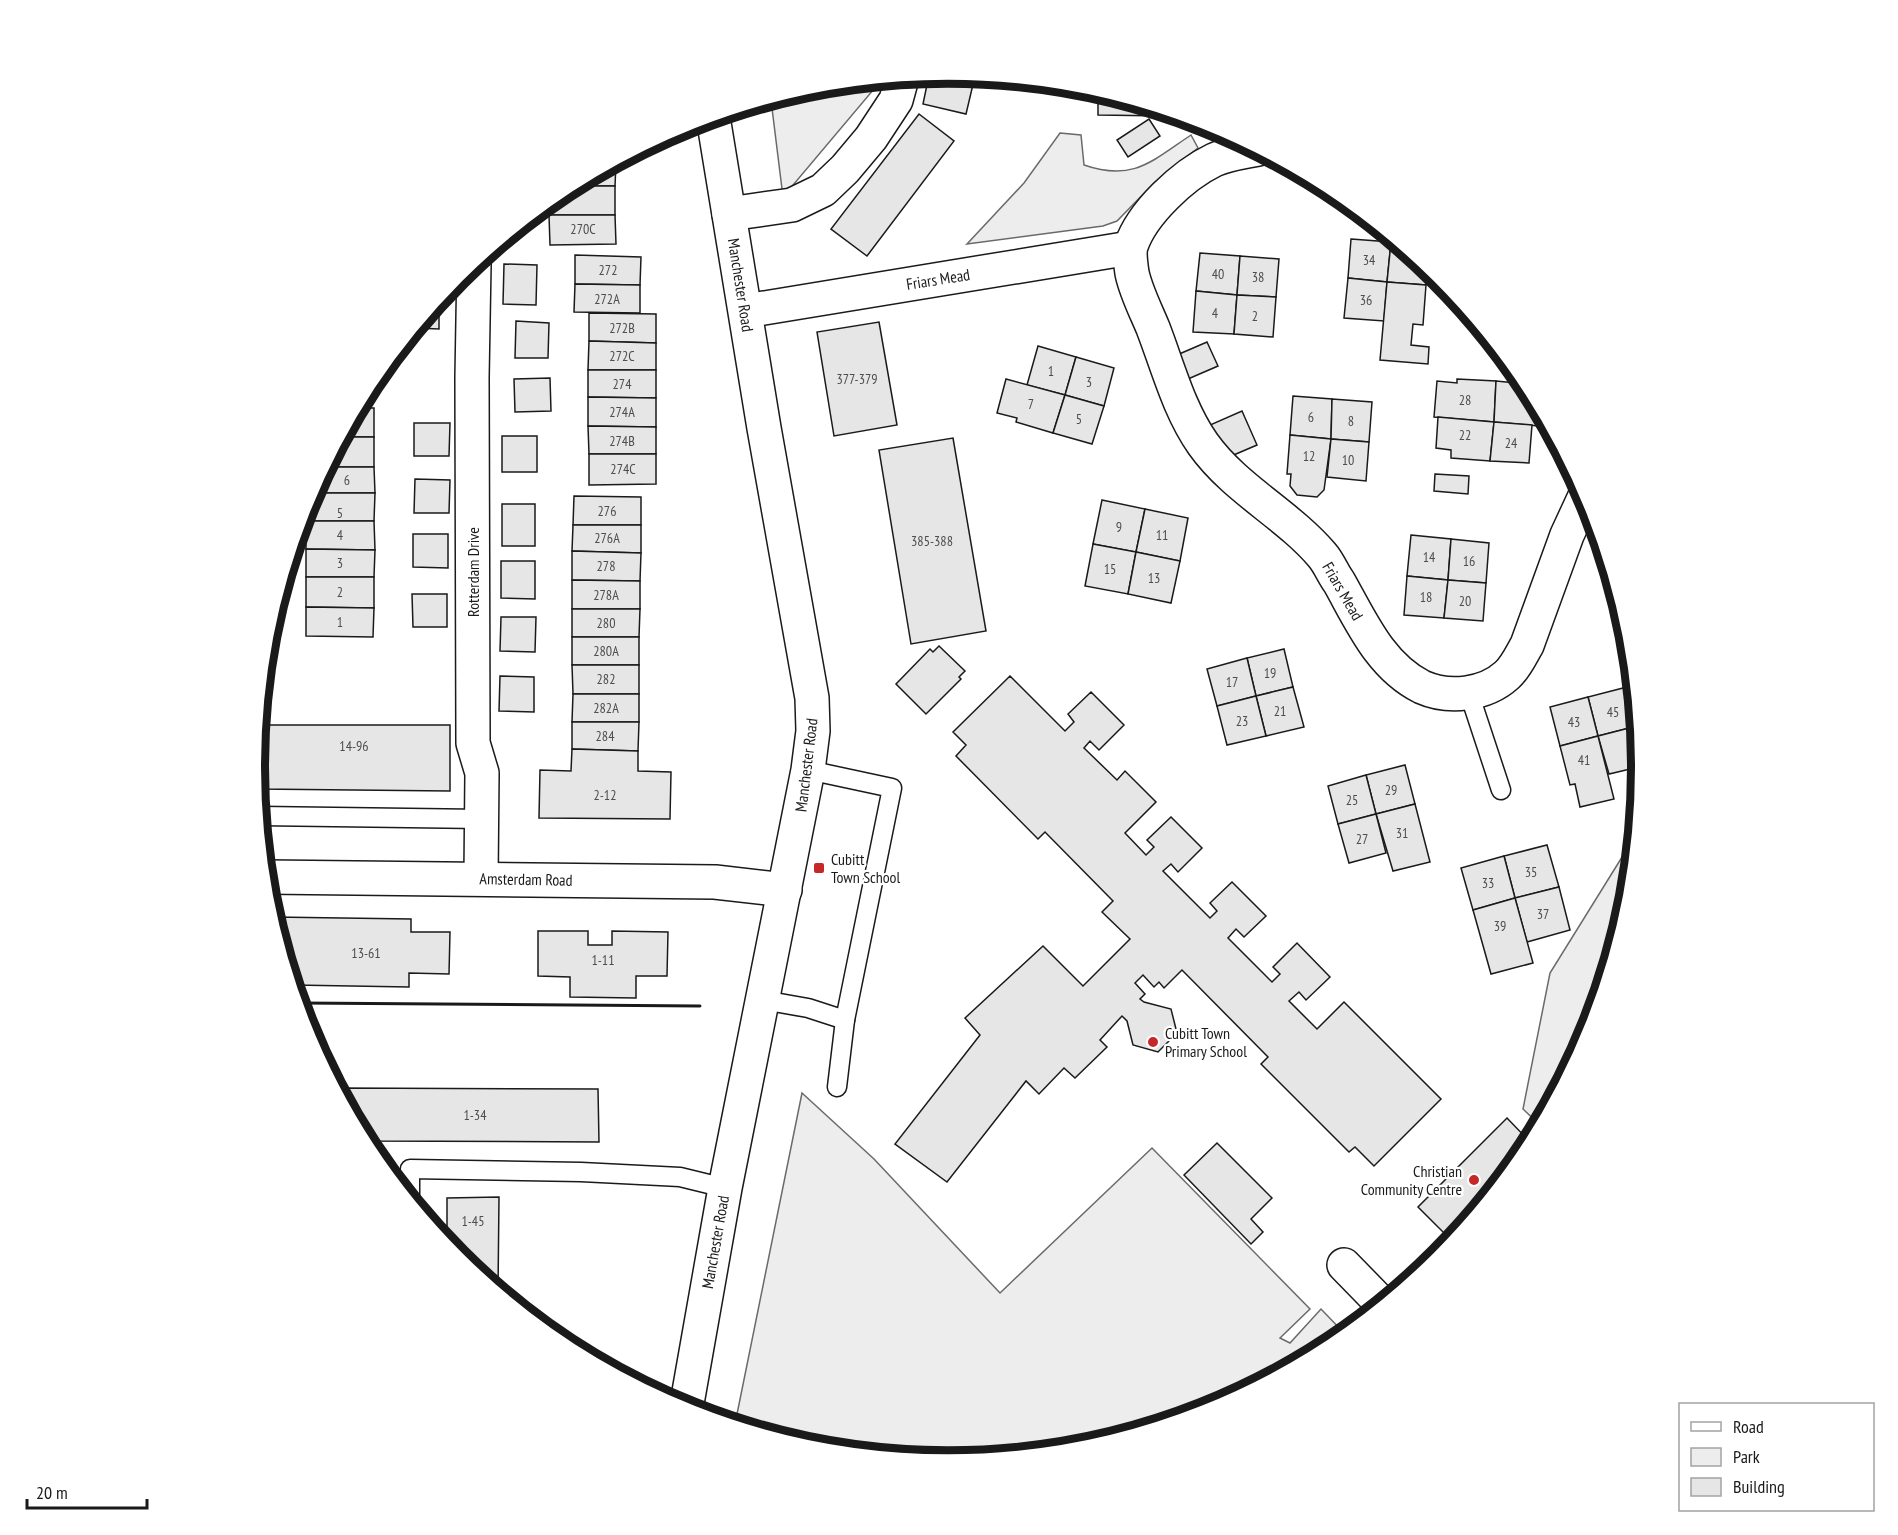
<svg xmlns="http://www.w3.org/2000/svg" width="1898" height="1535" viewBox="0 0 1898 1535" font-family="'PT Sans Narrow',sans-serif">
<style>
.green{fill:#ededed;stroke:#6a6a6a;stroke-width:1.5}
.building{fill:#e6e6e6;stroke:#1a1a1a;stroke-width:1.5}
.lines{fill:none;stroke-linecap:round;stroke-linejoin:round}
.service-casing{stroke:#1a1a1a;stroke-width:21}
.minor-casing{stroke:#1a1a1a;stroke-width:36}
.primary-casing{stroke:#1a1a1a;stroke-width:36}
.service{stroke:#fff;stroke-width:18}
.minor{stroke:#fff;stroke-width:33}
.primary{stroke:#fff;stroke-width:33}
.hedge{stroke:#2b5a34;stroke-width:4.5;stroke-dasharray:3 4.5;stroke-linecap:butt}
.wall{stroke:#1a1a1a;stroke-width:3}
.poi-dot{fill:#c62828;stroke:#fff;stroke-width:2}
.labels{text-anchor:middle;stroke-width:4.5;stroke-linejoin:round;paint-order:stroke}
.number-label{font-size:14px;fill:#4d4d4d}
.street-label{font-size:16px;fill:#1a1a1a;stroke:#fff}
.poi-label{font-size:16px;fill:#1a1a1a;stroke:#fff;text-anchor:start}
.rim{fill:none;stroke:#1a1a1a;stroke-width:8}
</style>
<rect width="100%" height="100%" fill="#fff"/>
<g class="green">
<polygon points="876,81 874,89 783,197 771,100 814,87"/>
<path d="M1060,133L1081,135L1084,165C1133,182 1152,161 1191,135L1198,148L1155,182L1117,221L1103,226L967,244L1024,183Z"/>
<polygon points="1637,833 1630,903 1592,1026 1541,1126 1523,1109 1550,973"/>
<polygon points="802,1093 874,1159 1000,1293 1152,1148 1310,1309 1280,1338 1290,1343 1321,1309 1346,1335 1334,1345 1214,1409 1084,1448 949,1461 813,1448 735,1424"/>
</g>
<g class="building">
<polygon points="949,74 975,76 966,114 923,104 929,75"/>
<polygon points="1098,91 1166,111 1165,116 1098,115"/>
<polygon points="919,114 954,141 867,256 831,229"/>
<polygon points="1149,119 1160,136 1128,157 1117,140"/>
<polygon points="616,163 615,186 572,186"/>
<polygon points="572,186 615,186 615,215 549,215 549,202"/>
<polygon points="549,215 615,215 616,244 550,245"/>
<polygon points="1351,239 1391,242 1387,282 1348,278"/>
<polygon points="1391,242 1398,243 1428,267 1426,285 1387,282"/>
<polygon points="1200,253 1240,256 1237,295 1196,291"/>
<polygon points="575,255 641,257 640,285 575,284"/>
<polygon points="1240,256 1279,259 1276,297 1237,295"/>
<polygon points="504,264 537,265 536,305 503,304"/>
<polygon points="1348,278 1387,282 1384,321 1344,318"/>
<polygon points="1387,282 1426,285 1423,325 1413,324 1411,345 1429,347 1428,364 1380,360"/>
<polygon points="575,284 640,285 640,313 574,312"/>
<polygon points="1196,291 1237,295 1234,334 1193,332"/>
<polygon points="1237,295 1276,297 1273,337 1234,334"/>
<polygon points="439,300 439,329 416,328"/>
<polygon points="589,313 656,314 656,343 589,341"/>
<polygon points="516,321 549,323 548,358 515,358"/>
<polygon points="879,322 897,425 834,436 817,332"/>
<polygon points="589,341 656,343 656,370 588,370"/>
<polygon points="1207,342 1218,366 1188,379 1177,355"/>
<polygon points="1038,346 1076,357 1065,395 1027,385"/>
<polygon points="1076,357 1114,368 1104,406 1065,395"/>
<polygon points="588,370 656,370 656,398 588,397"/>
<polygon points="550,378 551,411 515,412 514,379"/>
<polygon points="1006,379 1065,395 1053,433 1016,422 1017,418 997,413"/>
<polygon points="1457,379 1496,381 1494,422 1434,417 1437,381 1457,383"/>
<polygon points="1496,381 1527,384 1550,427 1494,422"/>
<polygon points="1065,395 1104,406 1092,444 1053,433"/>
<polygon points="1293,396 1332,399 1331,439 1290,435"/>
<polygon points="588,397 656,398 656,427 588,426"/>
<polygon points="1332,399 1372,402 1369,442 1331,439"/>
<polygon points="358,408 374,408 374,437 343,437"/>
<polygon points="1242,411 1257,445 1229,457 1210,425"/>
<polygon points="1438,417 1494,422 1490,461 1451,458 1451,450 1436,448"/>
<polygon points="1494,422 1532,425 1529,463 1490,461"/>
<polygon points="414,423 450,423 449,456 414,456"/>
<polygon points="588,426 656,427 656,454 589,454"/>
<polygon points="1290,435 1331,439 1324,490 1317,497 1297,495 1290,486 1291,474 1287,474"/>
<rect x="502" y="436" width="35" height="36"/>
<polygon points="343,437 374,437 374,467 326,467"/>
<polygon points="953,438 986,631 911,644 879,450"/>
<polygon points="1331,439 1369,442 1366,481 1327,477"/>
<polygon points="589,454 656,454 656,484 589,485"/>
<polygon points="326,467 374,467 375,493 312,493"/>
<polygon points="1435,474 1469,476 1468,494 1434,491"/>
<polygon points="415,479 450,480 449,513 414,513"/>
<polygon points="312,493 375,493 374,521 306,521 307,506"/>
<polygon points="574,496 641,497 641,525 573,525"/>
<polygon points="1102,500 1145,509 1136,552 1093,544"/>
<rect x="502" y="504" width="33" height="42"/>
<polygon points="1145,509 1188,518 1180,561 1136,552"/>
<polygon points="306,521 374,521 375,550 306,549"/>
<polygon points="573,525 641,525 641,553 572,551"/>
<polygon points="413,534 448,534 448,568 413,567"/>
<polygon points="1411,535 1451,539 1448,580 1407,576"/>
<polygon points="1451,539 1489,543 1486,583 1448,580"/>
<polygon points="1093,544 1136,552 1128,594 1085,586"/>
<polygon points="306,549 375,550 374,577 306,577"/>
<polygon points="572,551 641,553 640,581 572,580"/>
<polygon points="1136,552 1180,561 1171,603 1128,594"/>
<polygon points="501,561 535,561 535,599 501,598"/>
<polygon points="1407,576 1448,580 1444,618 1404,615"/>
<polygon points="306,577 374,577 374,608 306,607"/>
<polygon points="572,580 640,581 640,609 572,609"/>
<polygon points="1448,580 1486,583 1483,621 1444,618"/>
<polygon points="412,594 447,594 447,627 413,627"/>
<polygon points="306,607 374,608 373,637 306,636"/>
<polygon points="572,609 640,609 639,637 572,637"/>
<polygon points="501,617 536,617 535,652 500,651"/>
<rect x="572" y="637" width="67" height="28"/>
<polygon points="939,646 965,671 959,677 961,679 926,714 896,684 930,649 933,652"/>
<polygon points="1284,649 1293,687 1256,696 1247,658"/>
<polygon points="1247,658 1256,696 1217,706 1207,669"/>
<polygon points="572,665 639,665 639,694 573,694"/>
<polygon points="500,676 534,677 534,712 499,711"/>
<polygon points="1010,676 1065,731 1074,722 1068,714 1091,692 1124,725 1099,750 1090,741 1084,748 1117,780 1125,771 1156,802 1125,833 1146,855 1154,847 1147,840 1171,817 1202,848 1178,872 1171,864 1163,871 1210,918 1217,911 1210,903 1232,882 1266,916 1244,937 1236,929 1228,938 1272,982 1280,974 1273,967 1297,943 1330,977 1306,1000 1299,992 1289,1001 1317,1029 1344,1002 1441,1099 1374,1166 1355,1147 1349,1152 1261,1064 1268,1057 1182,970 1164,988 1159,982 1154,987 1143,975 1135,983 1145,994 1140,999 1144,1002 1171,1009 1177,1033 1158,1052 1133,1045 1127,1021 1122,1016 1100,1040 1107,1047 1075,1078 1064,1068 1039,1094 1026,1081 947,1182 895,1144 980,1035 965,1018 1043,946 1083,986 1130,939 1102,912 1113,901 1045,832 1038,839 956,756 966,745 953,732"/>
<polygon points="1293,687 1304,727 1266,736 1256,696"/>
<polygon points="1627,687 1637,726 1598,736 1588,697"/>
<polygon points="573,694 639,694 639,722 572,722"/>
<polygon points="1256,696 1266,736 1227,745 1217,706"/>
<polygon points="1588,697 1598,736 1560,746 1550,707"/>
<polygon points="572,722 639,722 638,751 572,749"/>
<polygon points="259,725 450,725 450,791 257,789 255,767"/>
<polygon points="1637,726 1643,766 1609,774 1598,736"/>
<polygon points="1598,736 1614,799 1580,807 1575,784 1570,785 1560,746"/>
<polygon points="572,749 638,751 638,771 671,772 670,819 539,818 540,770 571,771"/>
<polygon points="1405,765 1415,804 1376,814 1366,775"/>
<polygon points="1366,775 1376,814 1338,824 1328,786"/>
<polygon points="1415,804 1430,862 1393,871 1376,814"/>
<polygon points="1376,814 1386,853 1349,863 1338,824"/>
<polygon points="1547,845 1559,887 1515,898 1504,856"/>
<polygon points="1504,856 1515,898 1473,910 1461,868"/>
<polygon points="1559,887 1570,930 1527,942 1515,898"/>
<polygon points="1515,898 1533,963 1491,974 1473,910"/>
<polygon points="273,917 411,919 411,932 450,932 449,974 409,973 409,987 293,985"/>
<polygon points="538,931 588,931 588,945 612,945 612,931 668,932 667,976 636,976 636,998 570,997 570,977 538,976"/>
<polygon points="337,1088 598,1089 599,1142 365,1141"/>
<polygon points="1507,1118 1531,1143 1526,1153 1453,1242 1418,1207"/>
<polygon points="1217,1143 1272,1198 1251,1219 1263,1232 1251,1244 1184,1175"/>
<polygon points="499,1197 498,1291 458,1258 447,1244 447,1198"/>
</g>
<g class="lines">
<defs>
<g id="service">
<polyline points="1469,693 1501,790"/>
<polyline points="808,770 892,788 845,1020 837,1087"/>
<polyline points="260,816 482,819"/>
<polyline points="763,1000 808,1008 845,1020"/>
<polyline points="410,1199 410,1169 581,1172 680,1177 725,1188"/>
</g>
<g id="minor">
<path d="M1258,149C1243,152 1227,154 1214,160C1183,175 1142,213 1131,246C1129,253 1131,266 1132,273C1136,292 1146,311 1153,328C1168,367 1179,410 1203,444C1235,489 1287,514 1322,555C1329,563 1333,574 1339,582C1361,621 1380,666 1422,687C1449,699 1485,695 1507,675C1516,667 1521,655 1527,645L1567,535L1586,494"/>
<polyline points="729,214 792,205 823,190 845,169 871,138 896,100 902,78"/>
<polyline points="474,264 472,377 473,743 482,773 481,878"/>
<polyline points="746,311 1130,248"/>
<polyline points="266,877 715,882 785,890"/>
<polyline points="1344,1265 1383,1305"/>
</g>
<polyline id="primary" points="686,1409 725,1188 808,770 813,731 812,698 764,428 713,117"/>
</defs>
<use href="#service" class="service-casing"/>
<use href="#minor" class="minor-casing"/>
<use href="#primary" class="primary-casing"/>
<use href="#service" class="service"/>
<use href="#minor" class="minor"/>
<use href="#primary" class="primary"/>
<polyline class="hedge" points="858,82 874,89"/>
<polyline class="wall" points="299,1003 700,1006"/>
</g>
<g class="poi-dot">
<rect x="813" y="862" width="12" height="12" rx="3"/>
<circle cx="1153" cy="1042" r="6"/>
<circle cx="1474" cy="1180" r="6"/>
</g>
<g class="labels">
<g class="number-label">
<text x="583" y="234">270C</text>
<text x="1369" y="265">34</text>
<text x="608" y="275">272</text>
<text x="1218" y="279">40</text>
<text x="1258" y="282">38</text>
<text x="607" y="304">272A</text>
<text x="1366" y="305">36</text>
<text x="1215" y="318">4</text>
<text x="1255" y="321">2</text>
<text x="622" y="333">272B</text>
<text x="622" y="361">272C</text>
<text x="1051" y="376">1</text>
<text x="857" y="384">377-379</text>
<text x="1089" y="387">3</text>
<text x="622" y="389">274</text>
<text x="1465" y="405">28</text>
<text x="1031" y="409">7</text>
<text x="622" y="417">274A</text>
<text x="1311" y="422">6</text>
<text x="1079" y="424">5</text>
<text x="1351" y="426">8</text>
<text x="1465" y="440">22</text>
<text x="622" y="446">274B</text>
<text x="1511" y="448">24</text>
<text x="1309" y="461">12</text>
<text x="1348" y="465">10</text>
<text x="623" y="474">274C</text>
<text x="347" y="485">6</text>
<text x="607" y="516">276</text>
<text x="340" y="518">5</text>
<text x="1119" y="532">9</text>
<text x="340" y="540">4</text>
<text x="1162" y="540">11</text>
<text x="607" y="543">276A</text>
<text x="932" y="546">385-388</text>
<text x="1429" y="562">14</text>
<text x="1469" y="566">16</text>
<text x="340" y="568">3</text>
<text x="606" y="571">278</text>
<text x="1110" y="574">15</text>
<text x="1154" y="583">13</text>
<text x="340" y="597">2</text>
<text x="606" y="600">278A</text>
<text x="1426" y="602">18</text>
<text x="1465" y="606">20</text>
<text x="340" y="627">1</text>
<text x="606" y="628">280</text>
<text x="606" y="656">280A</text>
<text x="1270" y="678">19</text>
<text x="606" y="684">282</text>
<text x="1232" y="687">17</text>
<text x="606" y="713">282A</text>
<text x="1280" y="716">21</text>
<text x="1613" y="717">45</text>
<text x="1242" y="726">23</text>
<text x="1574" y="727">43</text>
<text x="605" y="741">284</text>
<text x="354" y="751">14-96</text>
<text x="1584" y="765">41</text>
<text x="1391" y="795">29</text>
<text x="605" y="800">2-12</text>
<text x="1352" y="805">25</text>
<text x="1402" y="838">31</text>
<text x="1362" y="844">27</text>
<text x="1531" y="877">35</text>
<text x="1488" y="888">33</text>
<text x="1543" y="919">37</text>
<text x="1500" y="931">39</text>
<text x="366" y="958">13-61</text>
<text x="603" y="965">1-11</text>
<text x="475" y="1120">1-34</text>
<text x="473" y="1226">1-45</text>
</g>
<g class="street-label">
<text transform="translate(938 279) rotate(-9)" y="6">Friars Mead</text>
<text transform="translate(741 285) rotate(81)" y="6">Manchester Road</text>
<text transform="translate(473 572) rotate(-90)" y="6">Rotterdam Drive</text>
<text transform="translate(1343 591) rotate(60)" y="6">Friars Mead</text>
<text transform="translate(806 765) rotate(-83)" y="6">Manchester Road</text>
<text transform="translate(526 879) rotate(1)" y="6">Amsterdam Road</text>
<text transform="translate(715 1242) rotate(-80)" y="6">Manchester Road</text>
</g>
<g class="poi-label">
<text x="831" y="865">Cubitt<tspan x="831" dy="18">Town School</tspan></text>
<text x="1165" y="1039">Cubitt Town<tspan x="1165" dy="18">Primary School</tspan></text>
<text x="1462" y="1177" text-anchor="end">Christian<tspan x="1462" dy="18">Community Centre</tspan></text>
</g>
</g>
<path d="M0 0H1898V1535H0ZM265 767a683 683 0 1 1 1366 0a683 683 0 1 1-1366 0Z" fill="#fff" fill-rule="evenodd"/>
<path class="rim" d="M265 767a683 683 0 1 1 1366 0a683 683 0 1 1-1366 0Z"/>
<rect x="1679" y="1403" width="195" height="108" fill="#ffffff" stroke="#a3a3a3" stroke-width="1.5"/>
<rect x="1691" y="1422" width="30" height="9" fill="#ffffff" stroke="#a3a3a3" stroke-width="1.5"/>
<text x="1733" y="1433" font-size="18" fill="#1a1a1a">Road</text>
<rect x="1691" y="1448" width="30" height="18" fill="#ededed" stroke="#a3a3a3" stroke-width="1.5"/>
<text x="1733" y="1463" font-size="18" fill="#1a1a1a">Park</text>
<rect x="1691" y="1478" width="30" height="18" fill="#e6e6e6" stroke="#a3a3a3" stroke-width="1.5"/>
<text x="1733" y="1493" font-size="18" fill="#1a1a1a">Building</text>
<path d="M27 1499v9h120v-9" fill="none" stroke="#1a1a1a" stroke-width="3"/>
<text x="36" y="1499" font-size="18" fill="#1a1a1a" stroke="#ffffff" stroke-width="4.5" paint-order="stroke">20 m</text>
</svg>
